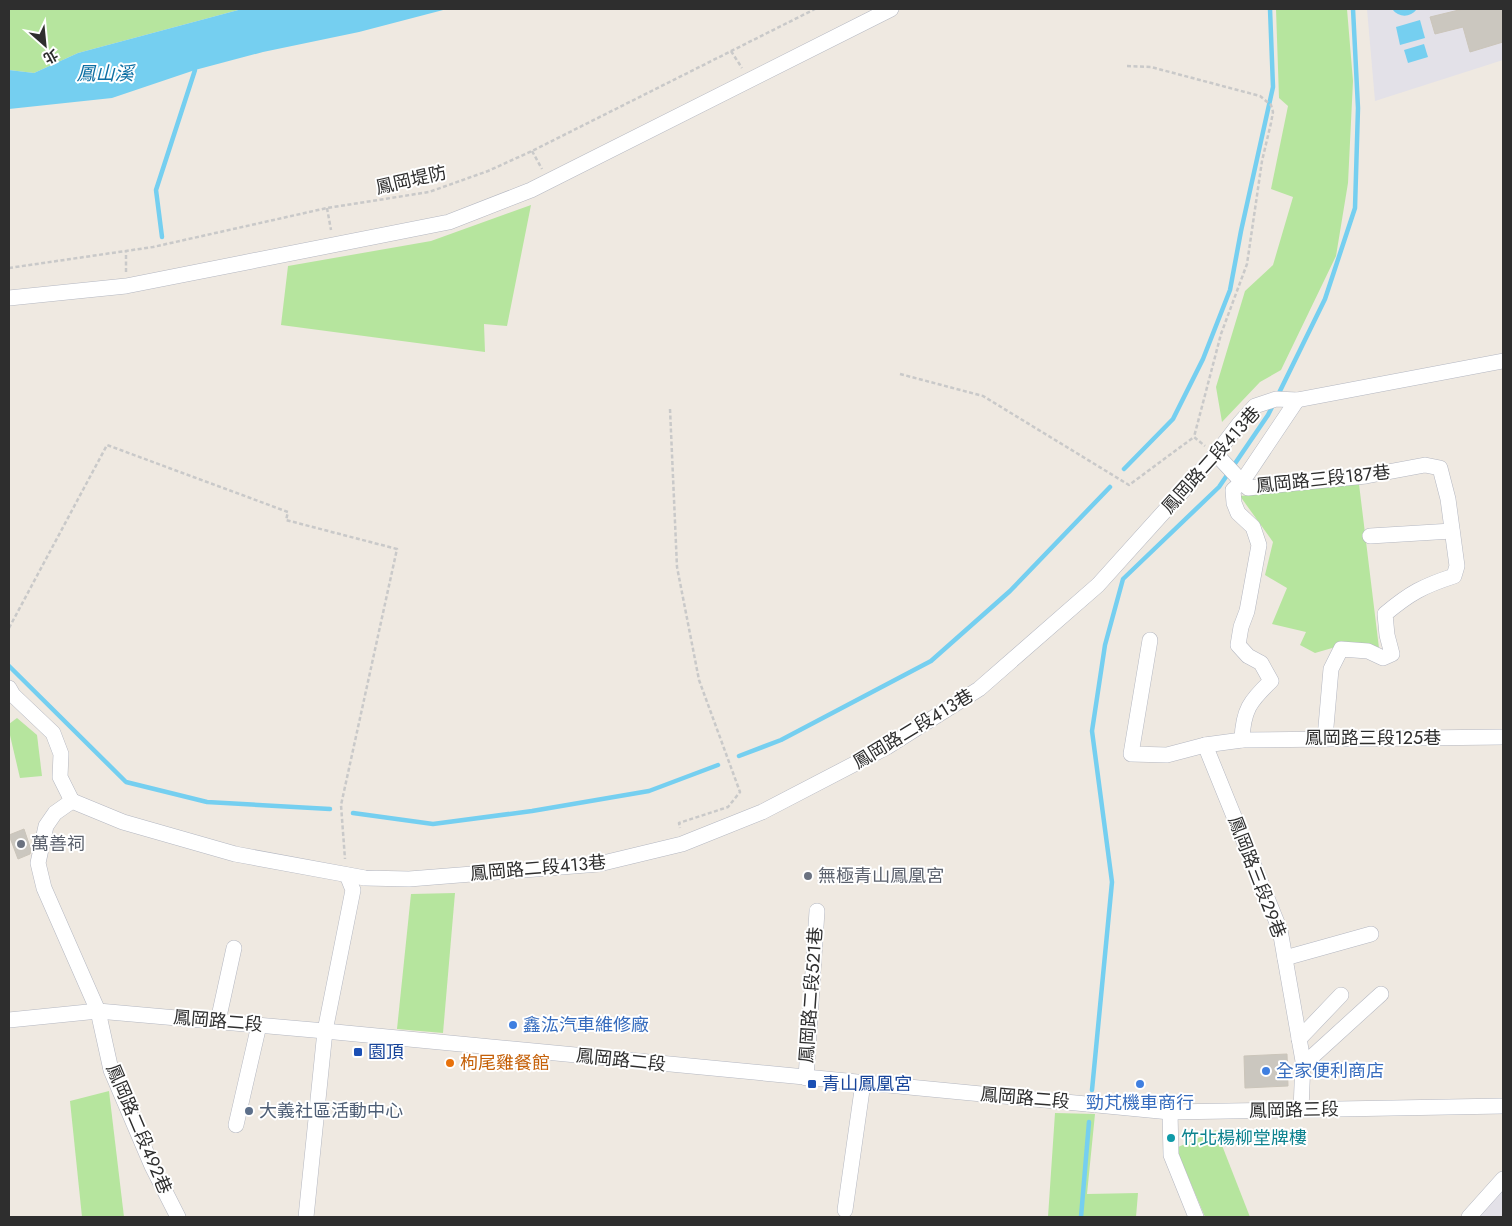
<svg xmlns="http://www.w3.org/2000/svg" width="1512" height="1226" viewBox="0 0 1512 1226" font-family="Jost,'Noto Sans TC',sans-serif">
<style>
.industrial{fill:#e3e1e8}
.green{fill:#b6e59e}
.water{fill:#75cff0}
.lines{fill:none;stroke-linecap:round;stroke-linejoin:round}
.stream{stroke:#75cff0;stroke-width:4.5}
.building{fill:#cbc7bf;stroke:#cbc5ba}
.minor-casing{stroke:#b4b7c1;stroke-width:16}
.path{stroke:#c9c9c9;stroke-width:2.5;stroke-dasharray:4 2.5;stroke-linecap:butt}
.minor{stroke:#fff;stroke-width:15}
.worship-dot{fill:#6b7280;stroke:#fff;stroke-width:2}
.shop-dot{fill:#3f7fe0;stroke:#fff;stroke-width:2}
.transit-dot{fill:#1a4fb4;stroke:#fff;stroke-width:2}
.food-dot{fill:#e8710a;stroke:#fff;stroke-width:2}
.service-dot{fill:#5c6f8a;stroke:#fff;stroke-width:2}
.culture-dot{fill:#0f9aa8;stroke:#fff;stroke-width:2}
.labels{text-anchor:middle;stroke-width:4;stroke-linejoin:round;paint-order:stroke}
.street-label{font-size:18px;fill:#2e2e2e;stroke:#fff}
.worship-label{font-size:18px;fill:#5b616d;stroke:#fff;text-anchor:start}
.shop-label{font-size:18px;fill:#366cbe;stroke:#fff;text-anchor:start}
.transit-label{font-size:18px;fill:#164399;stroke:#fff;text-anchor:start}
.food-label{font-size:18px;fill:#c56008;stroke:#fff;text-anchor:start}
.service-label{font-size:18px;fill:#4e5e75;stroke:#fff;text-anchor:start}
.culture-label{font-size:18px;fill:#0d838f;stroke:#fff;text-anchor:start}
.water-label{font-size:19px;font-style:italic;fill:#0d6fa3;stroke:#fff}
</style>
<rect width="100%" height="100%" fill="#efe9e1"/>
<g class="industrial">
<polygon points="1367,9 1503,9 1503,60 1375,101"/>
<polygon points="1503,1187 1503,1217 1474,1217"/>
</g>
<g class="green">
<polygon points="9,9 242,9 78,53 34,73 9,70"/>
<polygon points="1276,9 1347,9 1353,81 1348,183 1336,256 1281,370 1260,382 1222,422 1216,387 1245,291 1273,265 1293,197 1271,189 1288,106 1279,98"/>
<polygon points="531,205 507,326 484,324 485,352 281,325 288,266 431,241"/>
<polygon points="1359,484 1379,648 1339,646 1315,653 1300,645 1306,632 1272,624 1287,588 1265,575 1273,542 1240,496"/>
<polygon points="17,718 37,735 42,776 20,778 9,731 9,724"/>
<polygon points="455,893 443,1033 397,1029 411,894"/>
<polygon points="109,1091 124,1217 82,1217 70,1101"/>
<polygon points="1055,1113 1095,1114 1087,1194 1138,1193 1136,1217 1048,1217"/>
<polygon points="1216,1130 1250,1217 1205,1217 1176,1148"/>
</g>
<g class="water">
<polygon points="242,9 447,9 359,32 263,52 195,70 112,98 9,109 9,70 34,73 78,53"/>
<path d="M1392,9H1417C1410,18 1399,18 1392,9Z"/>
<polygon points="1420,20 1425,38 1400,45 1396,27"/>
<polygon points="1424,44 1428,57 1408,63 1404,50"/>
</g>
<g class="lines">
<g class="stream">
<polyline points="162,237 156,190 195,70"/>
<polyline points="1278,395 1325,299 1355,208 1358,108 1353,9"/>
<polyline points="1124,469 1173,419 1203,359 1230,290 1241,231 1273,87 1270,9"/>
<polyline points="9,666 126,782 207,802 330,809"/>
<polyline points="739,756 781,740 931,661 1010,591 1110,487"/>
<polyline points="353,813 433,824 532,811 649,791 718,765"/>
<polyline points="1092,1090 1112,882 1092,731 1105,645 1123,579 1219,487 1268,415 1273,405"/>
<polyline points="1081,1217 1089,1122"/>
</g>
</g>
<g class="building">
<polygon points="1463,9 1503,9 1503,42 1470,52 1463,27 1435,34 1430,17"/>
<polygon points="24,829 31,850 30,854 18,859 9,835"/>
<polygon points="1287,1054 1288,1086 1245,1088 1244,1056"/>
</g>
<g class="lines">
<defs>
<g id="minor">
<polyline points="9,298 126,286 449,222 531,190 891,9"/>
<path d="M1297,400L1242,482L1248,488L1366,476L1425,465L1440,468L1448,499L1457,566L1454,576C1423,586 1410,593 1385,614L1387,635L1392,654L1383,658L1368,651L1341,649L1331,669L1325,738"/>
<path d="M1216,454L1242,482L1233,490L1234,503L1238,513L1253,527L1259,545L1247,611L1241,627L1238,645L1248,656L1261,663L1271,681C1250,701 1243,710 1242,740"/>
<polyline points="1370,536 1452,531"/>
<polyline points="1150,640 1131,754 1167,755 1205,745"/>
<polyline points="9,688 13,695 53,733 61,754 60,777 72,801"/>
<polyline points="72,801 123,822 235,854 365,878 409,879 599,864 682,844 762,812 887,747 979,689 1098,585 1216,454 1239,424 1255,406 1276,399 1297,400 1503,361"/>
<polyline points="72,801 55,813 46,826 38,863 44,888 98,1011 111,1070 152,1166 178,1217"/>
<polyline points="1285,958 1371,934"/>
<polyline points="9,1020 98,1011 325,1031 1170,1112 1503,1106"/>
<polyline points="218,1021 234,948"/>
<polyline points="1299,1039 1341,995"/>
<polyline points="1303,1065 1381,994"/>
<polyline points="806,1078 817,911"/>
<polyline points="1301,1110 1303,1061 1280,930 1205,745 1242,740 1503,737"/>
<polyline points="1170,1112 1171,1155 1196,1217"/>
<polyline points="236,1125 259,1025"/>
<polyline points="845,1210 863,1083"/>
<polyline points="306,1217 325,1031 353,890 347,875"/>
<polyline points="1469,1217 1503,1179"/>
</g>
</defs>
<use href="#minor" class="minor-casing"/>
<g class="path">
<polyline points="731,51 742,68"/>
<polyline points="1127,66 1151,67 1260,96 1271,105 1273,112 1271,123 1262,161 1247,264 1221,334 1194,437"/>
<polyline points="532,151 542,169"/>
<polyline points="327,208 331,230"/>
<polyline points="9,268 153,247 327,208 429,192 488,171 532,151 815,9"/>
<polyline points="126,272 126,251"/>
<polyline points="900,374 983,396 1129,485 1194,437 1205,446"/>
<polyline points="670,409 677,567 699,680 740,792 728,807 679,823 680,828"/>
<polyline points="9,628 107,445 288,512 286,520 397,549 341,805 345,859"/>
</g>
<use href="#minor" class="minor"/>
</g>
<g class="worship-dot">
<circle cx="21" cy="844" r="5"/>
<circle cx="808" cy="876" r="5"/>
</g>
<g class="shop-dot">
<circle cx="513" cy="1025" r="5"/>
<circle cx="1266" cy="1071" r="5"/>
<circle cx="1140" cy="1084" r="5"/>
</g>
<g class="transit-dot">
<rect x="353" y="1047" width="10" height="10" rx="2.5"/>
<rect x="807" y="1079" width="10" height="10" rx="2.5"/>
</g>
<circle class="food-dot" cx="450" cy="1063" r="5"/>
<circle class="service-dot" cx="249" cy="1111" r="5"/>
<circle class="culture-dot" cx="1171" cy="1138" r="5"/>
<g class="labels">
<g class="street-label">
<text transform="translate(411 180) rotate(-13)" y="6">鳳岡堤防</text>
<text transform="translate(1211 460) rotate(-48)" y="6">鳳岡路二段413巷</text>
<text transform="translate(1323 479) rotate(-6)" y="6">鳳岡路三段187巷</text>
<text transform="translate(913 729) rotate(-31)" y="6">鳳岡路二段413巷</text>
<text x="1373" y="744">鳳岡路三段125巷</text>
<text transform="translate(538 868) rotate(-5)" y="6">鳳岡路二段413巷</text>
<text transform="translate(1257 877) rotate(69)" y="6">鳳岡路三段29巷</text>
<text transform="translate(811 995) rotate(-86)" y="6">鳳岡路二段521巷</text>
<text transform="translate(218 1021) rotate(5)" y="6">鳳岡路二段</text>
<text transform="translate(621 1060) rotate(6)" y="6">鳳岡路二段</text>
<text transform="translate(1025 1098) rotate(5)" y="6">鳳岡路二段</text>
<text transform="translate(1294 1110) rotate(-1)" y="6">鳳岡路三段</text>
<text transform="translate(139 1129) rotate(67)" y="6">鳳岡路二段492巷</text>
</g>
<g class="worship-label">
<text x="31" y="850">萬善祠</text>
<text x="818" y="882">無極青山鳳凰宮</text>
</g>
<g class="shop-label">
<text x="523" y="1031">鑫汯汽車維修廠</text>
<text x="1276" y="1077">全家便利商店</text>
<text x="1140" y="1109" text-anchor="middle">勁芃機車商行</text>
</g>
<g class="transit-label">
<text x="368" y="1058">園頂</text>
<text x="822" y="1090">青山鳳凰宮</text>
</g>
<g class="food-label">
<text x="460" y="1069">枸尾雞餐館</text>
</g>
<g class="service-label">
<text x="259" y="1117">大義社區活動中心</text>
</g>
<g class="culture-label">
<text x="1181" y="1144">竹北楊柳堂牌樓</text>
</g>
<g class="water-label">
<text x="105" y="80">鳳山溪</text>
</g>
</g>
<rect width="1512" height="1226" fill="none" stroke="#2e2e2e" stroke-width="20"/>
<g transform="translate(45 45) rotate(153)" stroke="#ffffff" stroke-width="4" paint-order="stroke">
<path d="M0-4L9 19L0 12L-9 19Z" fill="#2e2e2e"/>
<text y="-8" font-size="14" font-weight="bold" text-anchor="middle" fill="#2e2e2e">北</text>
</g>
</svg>
